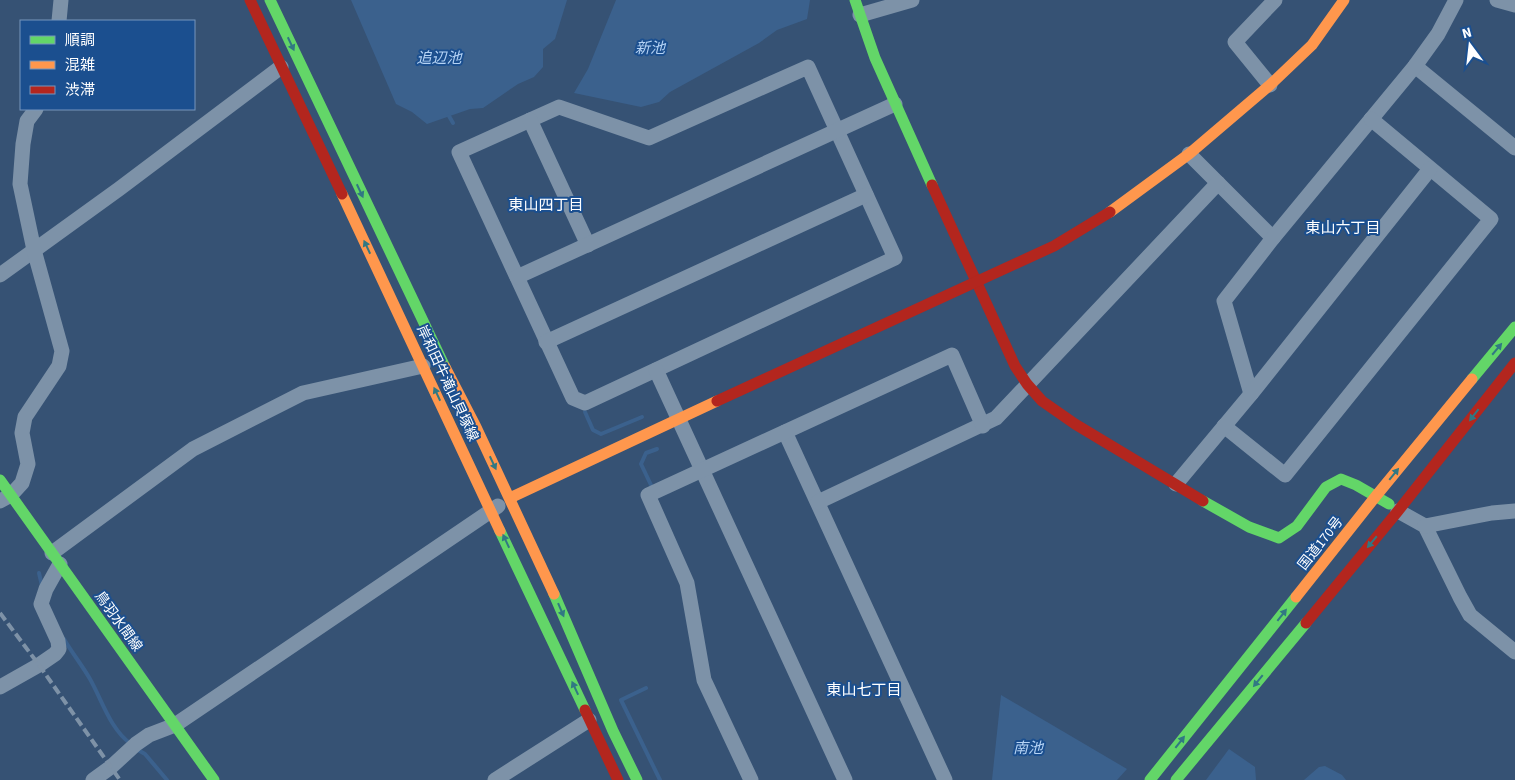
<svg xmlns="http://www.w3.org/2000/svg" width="1515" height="780" viewBox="0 0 1515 780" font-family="'Source Sans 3','Noto Sans JP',sans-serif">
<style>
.water{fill:#3b618d}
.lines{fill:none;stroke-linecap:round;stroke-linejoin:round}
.stream{stroke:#3b618d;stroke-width:4}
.street{stroke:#7d92a8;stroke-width:15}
.fast{stroke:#63d668;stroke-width:11}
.slow{stroke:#ff974d;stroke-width:11}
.jam{stroke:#b3261e;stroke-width:11}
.rail{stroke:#7e92a7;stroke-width:4;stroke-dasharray:9 4;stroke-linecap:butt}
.oneway{fill:#317883}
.labels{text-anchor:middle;stroke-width:4;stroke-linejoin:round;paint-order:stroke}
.street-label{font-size:14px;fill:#fff;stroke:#1b4f8f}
.water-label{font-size:15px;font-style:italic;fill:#b5d3f5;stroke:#1b4f8f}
.neighbourhood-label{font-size:15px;fill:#fff;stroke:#1b4f8f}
</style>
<rect width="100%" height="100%" fill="#365274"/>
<g class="water">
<polygon points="351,0 567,0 555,39 543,49 543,67 534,77 518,84 483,108 470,109 427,124 412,112 396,104"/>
<polygon points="616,0 810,0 807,19 777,30 759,43 670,92 659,102 641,107 574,93 588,69"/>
<polygon points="1001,695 1127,769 1117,780 992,780"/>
<polygon points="1229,749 1255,767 1256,780 1206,780"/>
<polygon points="1325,766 1342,775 1346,780 1304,780 1319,767"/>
</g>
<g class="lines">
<g class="stream">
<polyline points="449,116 453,123"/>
<polyline points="585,412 593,430 601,434 642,417"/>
<polyline points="651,485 641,464 646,453 657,449"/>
<polyline points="39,573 42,586"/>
<path d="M64,639C72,653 82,665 90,679C102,700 110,729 131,744"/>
<polyline points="646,688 621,700 660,780"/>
<polyline points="138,750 145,754 167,780"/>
</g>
<g class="street">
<polyline points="1497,0 1515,5"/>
<polyline points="860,15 912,0"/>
<polyline points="59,21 61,0"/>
<polyline points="1415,66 1515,148"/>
<polygon points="808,67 895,258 585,403 573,398 459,152 559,107 649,138"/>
<polyline points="1270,85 1235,42 1275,0"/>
<polyline points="530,120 588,245"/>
<polyline points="1189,154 1273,238"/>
<polyline points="0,275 119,189 281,67"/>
<polyline points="517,277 895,104"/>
<polyline points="546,342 866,195"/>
<polyline points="656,370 845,780"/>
<polyline points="1251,394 1224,301 1273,238 1415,66 1438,34 1456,0"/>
<polyline points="1224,426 1285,475 1491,219 1371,119"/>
<polyline points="785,432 945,780"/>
<polyline points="1176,484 1251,394 1430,169"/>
<polyline points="0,501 11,495 22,483 28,464 22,433 25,417 59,366 62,351 34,250 20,184 23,144 27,121 36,109"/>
<polyline points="818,502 996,418 1218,183"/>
<polyline points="1398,511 1425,526 1460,597 1470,615 1515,652"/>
<polyline points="1425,526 1492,513 1515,511"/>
<polyline points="52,553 193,449 303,393 423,366"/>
<polyline points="0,687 39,665 55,654 59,649 58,641 41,604 46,589 60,564"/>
<polyline points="93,780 111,767 136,744 149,735 175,725 498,506"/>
<polyline points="495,780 589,720"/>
<polyline points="751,780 704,680 687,583 648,495 952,355 983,426"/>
</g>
<g class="fast">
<polyline points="270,0 445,367"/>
<polyline points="855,0 875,58 932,185"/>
<polyline points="1472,379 1515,327"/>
<polyline points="0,480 214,780"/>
<polyline points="1203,501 1249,527 1279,538 1297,526 1326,487 1341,479 1356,485 1389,504"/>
<polyline points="500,531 585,710"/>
<polyline points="554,594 613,731 637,780"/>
<polyline points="1150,780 1296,597"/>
<polyline points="1176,780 1306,623"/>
</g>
<g class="slow">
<polyline points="342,194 500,531"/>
<polyline points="1110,212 1189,154 1270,85 1312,45 1344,0"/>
<polyline points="445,367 476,427 554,594"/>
<polyline points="510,498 717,401"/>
<polyline points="1296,597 1376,496 1472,379"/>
</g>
<g class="jam">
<polyline points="250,0 342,194"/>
<polyline points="932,185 1015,366 1027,384 1042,401 1075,424 1203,501"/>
<polyline points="717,401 1054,246 1110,212"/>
<polyline points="1306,623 1398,511 1515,363"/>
<polyline points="585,710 618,780"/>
</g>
<polyline class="rail" points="0,613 39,665 120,780"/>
</g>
<defs><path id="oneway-solid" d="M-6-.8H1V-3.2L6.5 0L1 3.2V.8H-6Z" transform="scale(1.25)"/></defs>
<g class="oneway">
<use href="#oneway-solid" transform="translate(291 44) rotate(65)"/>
<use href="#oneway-solid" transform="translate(360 191) rotate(65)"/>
<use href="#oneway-solid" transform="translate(367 247) rotate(-115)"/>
<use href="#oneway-solid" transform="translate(1497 349) rotate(-50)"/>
<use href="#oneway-solid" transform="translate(437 394) rotate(-115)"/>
<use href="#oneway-solid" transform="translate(1474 415) rotate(128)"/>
<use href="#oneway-solid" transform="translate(493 463) rotate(65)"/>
<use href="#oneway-solid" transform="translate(1394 474) rotate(-51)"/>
<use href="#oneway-solid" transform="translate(506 541) rotate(-115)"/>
<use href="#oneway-solid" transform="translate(1372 542) rotate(130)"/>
<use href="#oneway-solid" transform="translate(561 610) rotate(67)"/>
<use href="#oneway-solid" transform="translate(1282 615) rotate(-52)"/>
<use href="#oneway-solid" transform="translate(1258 681) rotate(129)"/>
<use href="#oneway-solid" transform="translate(575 688) rotate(-115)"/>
<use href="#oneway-solid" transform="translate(1180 742) rotate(-52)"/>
</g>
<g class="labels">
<g class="street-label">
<text transform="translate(448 383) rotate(65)" y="5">岸和田牛滝山貝塚線</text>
<text transform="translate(1320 543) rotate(-52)" y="5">国道170号</text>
<text transform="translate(119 621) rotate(54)" y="5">鳥羽水間線</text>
</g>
<g class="water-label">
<text x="650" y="53">新池</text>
<text x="439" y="63">追辺池</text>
<text x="1028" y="753">南池</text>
</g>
<g class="neighbourhood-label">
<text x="546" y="210">東山四丁目</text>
<text x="1343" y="233">東山六丁目</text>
<text x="864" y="695">東山七丁目</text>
</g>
</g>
<rect x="20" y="20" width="175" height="90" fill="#1b4f8f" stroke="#7695bc"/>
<rect x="30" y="36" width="25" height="8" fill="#63d668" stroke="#7695bc"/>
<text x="65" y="45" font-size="15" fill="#ffffff">順調</text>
<rect x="30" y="61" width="25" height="8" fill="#ff974d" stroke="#7695bc"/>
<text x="65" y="70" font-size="15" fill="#ffffff">混雑</text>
<rect x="30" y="86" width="25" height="8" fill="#b3261e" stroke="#7695bc"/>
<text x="65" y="95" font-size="15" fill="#ffffff">渋滞</text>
<g transform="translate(1470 45) rotate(345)" stroke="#1b4f8f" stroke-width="4" paint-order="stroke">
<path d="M0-4L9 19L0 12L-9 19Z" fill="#ffffff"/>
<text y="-8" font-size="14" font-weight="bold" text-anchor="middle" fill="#ffffff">N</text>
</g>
</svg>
